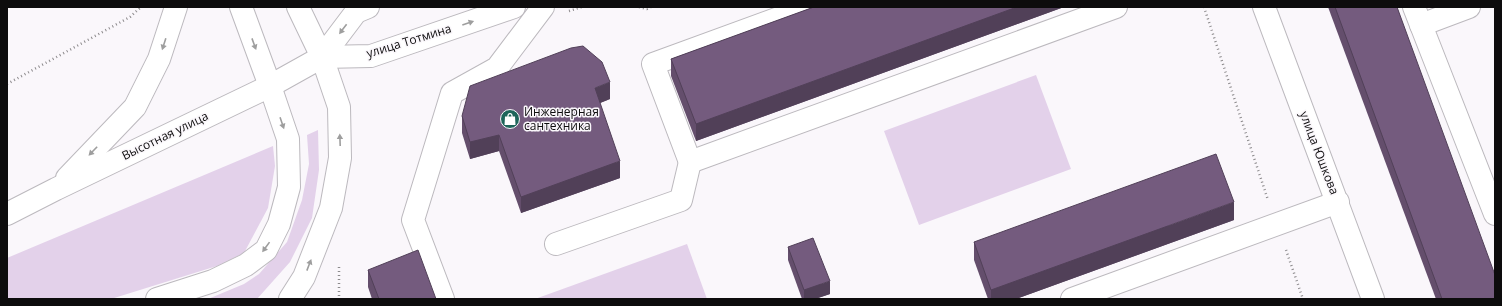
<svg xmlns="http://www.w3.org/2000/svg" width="1502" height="306" viewBox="0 0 1502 306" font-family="'Open Sans',sans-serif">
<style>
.green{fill:#e3d1ea}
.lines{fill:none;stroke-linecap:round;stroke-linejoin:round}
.minor-casing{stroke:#bcb9be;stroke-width:24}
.major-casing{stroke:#bcb9be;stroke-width:24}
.path{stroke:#8d8b8d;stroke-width:2.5;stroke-dasharray:1 3;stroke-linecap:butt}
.minor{stroke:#fff;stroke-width:22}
.major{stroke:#fff;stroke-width:22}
.wall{fill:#644e6c}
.shaded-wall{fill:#514058}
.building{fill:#745b7e;stroke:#514058}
.oneway{fill:#9e9e9e}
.labels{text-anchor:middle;stroke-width:3;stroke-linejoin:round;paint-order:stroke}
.street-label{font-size:12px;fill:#0d0c0d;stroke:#faf7fb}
.poi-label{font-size:12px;fill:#0d0c0d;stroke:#faf7fb;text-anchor:start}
</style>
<rect width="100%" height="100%" fill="#faf7fb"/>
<g class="green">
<polygon points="1036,75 1071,169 919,225 884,131"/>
<polygon points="318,130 319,170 312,218 290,262 257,299 208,299 244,284 259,274 287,242 302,200 309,164 307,135"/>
<polygon points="273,146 275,166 268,208 244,253 217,266 111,299 7,299 7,258"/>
<polygon points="687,244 707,299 535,299"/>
</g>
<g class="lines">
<defs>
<g id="minor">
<polyline points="809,7 653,64 690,162 1116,7"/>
<polyline points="1264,7 1373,299"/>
<polyline points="1414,7 1495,214"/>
<polyline points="1421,25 1469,7"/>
<polyline points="556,244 681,200 690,162"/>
<polyline points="157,299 213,281 246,265 266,250 279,224 289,187 288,139 270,86"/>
<polyline points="443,299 413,220 452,93 497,68 543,7"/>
<polyline points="1072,299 1338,202"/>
</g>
<g id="major">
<polyline points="241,7 270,86"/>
<polyline points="322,57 371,56 514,7"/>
<polyline points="67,178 135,107 159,59 176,7"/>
<polyline points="7,214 56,189 270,86 322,57 356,12 368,7"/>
<polyline points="290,299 304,277 331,208 340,158 339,107 322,57 298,7"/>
</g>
</defs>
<use href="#minor" class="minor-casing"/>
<use href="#major" class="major-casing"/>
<g class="path">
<polyline points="639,7 647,9 651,7"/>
<polyline points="1204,7 1268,200"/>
<polyline points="569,11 582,7"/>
<polyline points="7,84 130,17 141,7"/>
<polyline points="1286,250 1303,299"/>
<polyline points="339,267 339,299"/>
</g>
<use href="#minor" class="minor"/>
<use href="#major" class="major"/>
</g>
<g class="wall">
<polygon points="814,7 1064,7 696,141 671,76 671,59"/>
<polygon points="1328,7 1397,7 1495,299 1436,299"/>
<polygon points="610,99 600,103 620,178 521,213 499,151 470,159 462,133 462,116"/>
<polygon points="1234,220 1016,299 988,299 974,260 974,242"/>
<polygon points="788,247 830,294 815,299 802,299 788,260"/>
<polygon points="368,270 436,299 372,299 368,287"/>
</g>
<g class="shaded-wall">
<polygon points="1017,7 1064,7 696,141 696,124"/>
<polygon points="610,82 610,99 595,105 595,88"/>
<polygon points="499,135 499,151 470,159 470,142"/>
<polygon points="620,161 620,178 521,213 521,197"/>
<polygon points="1234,202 1234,220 1016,299 991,299 991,290"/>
<polygon points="830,281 830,294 815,299 804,299 804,290"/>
</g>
<g class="building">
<polygon points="814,7 1017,7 696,124 671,59"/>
<polygon points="1335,7 1397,7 1495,275 1495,299 1442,299"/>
<polygon points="583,46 602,62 610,82 595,88 620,161 521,197 499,135 470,142 462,116 470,86 571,48"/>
<polygon points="1216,154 1234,202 991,290 974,242"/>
<polygon points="813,238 830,281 804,290 788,247"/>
<polygon points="418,250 436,299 379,299 368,270"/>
</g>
<defs><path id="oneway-solid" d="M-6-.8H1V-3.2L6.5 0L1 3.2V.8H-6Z"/></defs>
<g class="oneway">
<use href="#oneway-solid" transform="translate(468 23) rotate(-19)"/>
<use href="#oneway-solid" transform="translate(343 29) rotate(127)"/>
<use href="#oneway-solid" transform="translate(164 44) rotate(108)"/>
<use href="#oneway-solid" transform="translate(254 44) rotate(70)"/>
<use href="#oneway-solid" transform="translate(282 123) rotate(71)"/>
<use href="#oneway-solid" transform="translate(340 140) rotate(-92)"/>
<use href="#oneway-solid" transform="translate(93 151) rotate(134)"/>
<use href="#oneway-solid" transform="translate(266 247) rotate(126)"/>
<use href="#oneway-solid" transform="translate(309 265) rotate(-69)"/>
</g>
<defs>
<symbol id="shop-disc" viewBox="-11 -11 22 22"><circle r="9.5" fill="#1e655a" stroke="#faf7fb"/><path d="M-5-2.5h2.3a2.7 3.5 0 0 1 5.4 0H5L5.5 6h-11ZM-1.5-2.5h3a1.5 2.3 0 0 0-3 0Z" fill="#fff"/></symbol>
</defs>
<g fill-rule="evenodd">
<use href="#shop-disc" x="499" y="108" width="22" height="22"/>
</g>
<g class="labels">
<g class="street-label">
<text transform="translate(409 41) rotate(-17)" y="4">улица Тотмина</text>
<text transform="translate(165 136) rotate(-26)" y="4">Высотная улица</text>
<text transform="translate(1319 153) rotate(69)" y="4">улица Юшкова</text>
</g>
<g class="poi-label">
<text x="524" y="116">Инженерная<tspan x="524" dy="14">сантехника</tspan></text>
</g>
</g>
<rect width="1502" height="306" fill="none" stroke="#0d0c0d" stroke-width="16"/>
</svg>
